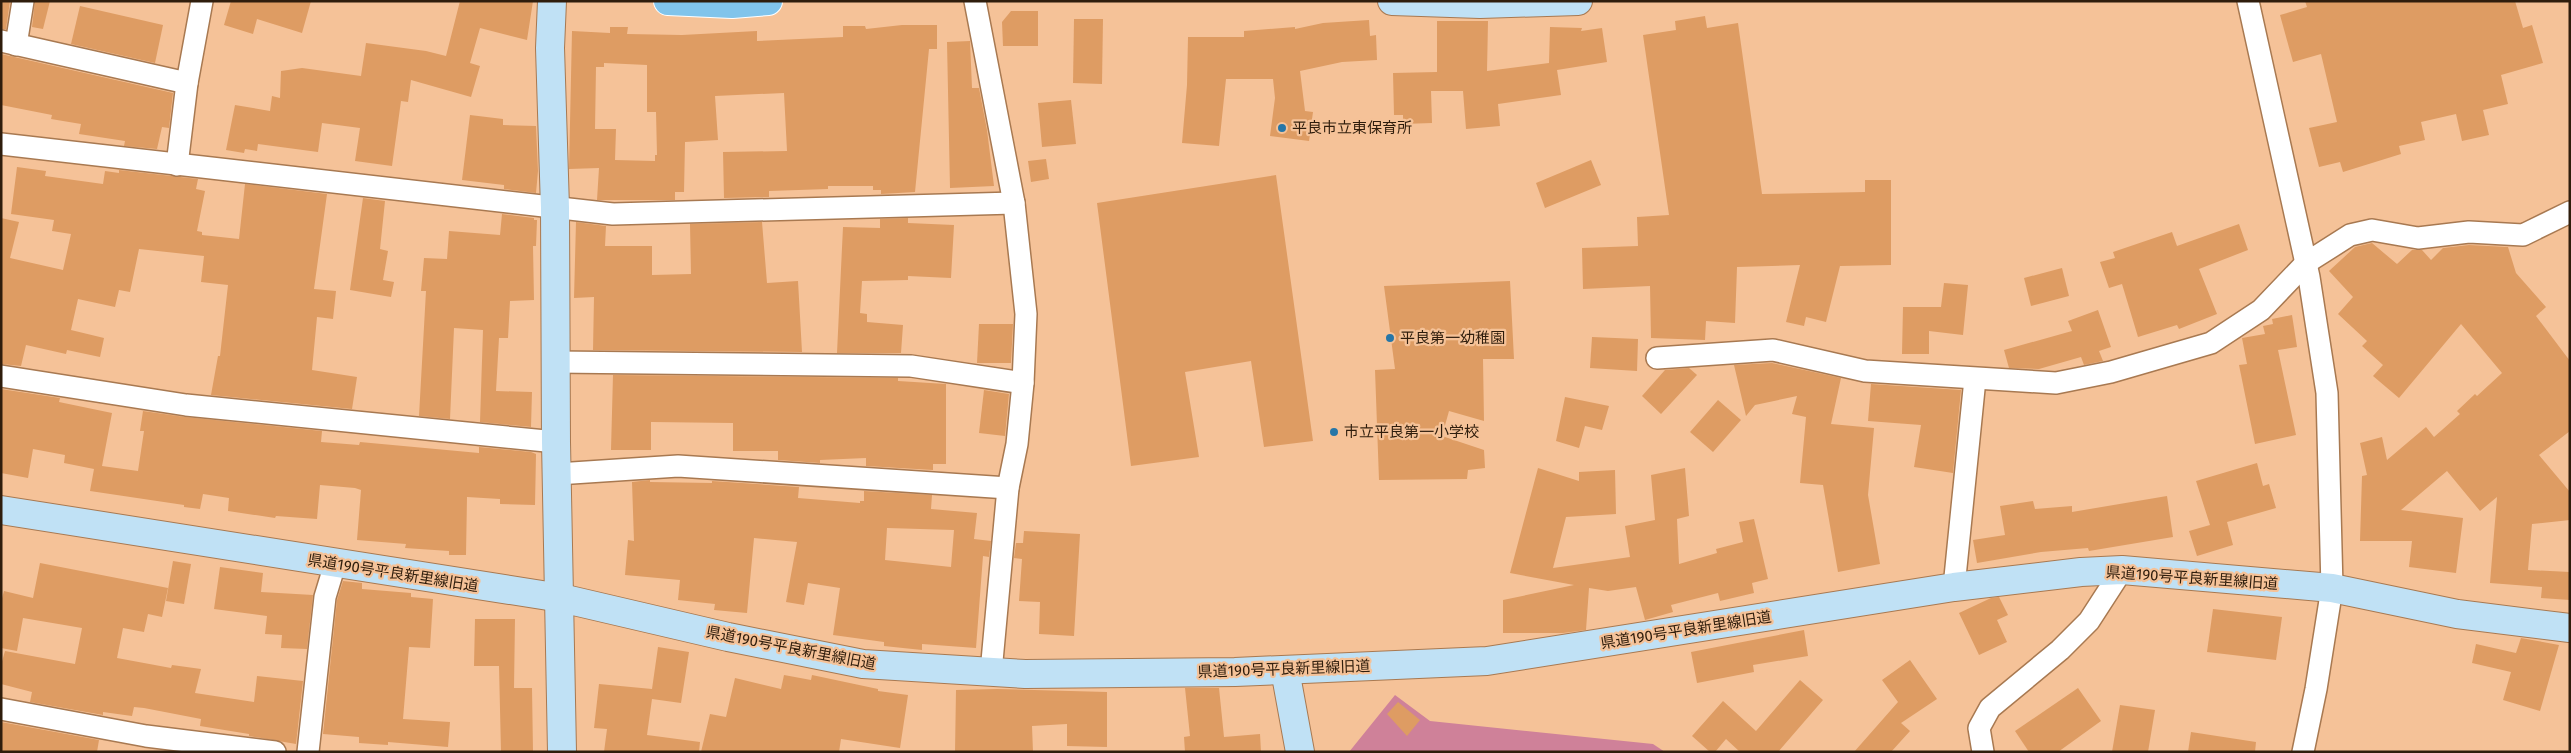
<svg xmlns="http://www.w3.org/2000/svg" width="2571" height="753" viewBox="0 0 2571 753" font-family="'Fira Sans','Noto Sans JP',sans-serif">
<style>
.green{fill:#cf8199}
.building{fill:#de9c63;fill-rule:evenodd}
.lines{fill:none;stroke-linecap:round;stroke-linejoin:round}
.street-casing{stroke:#a87951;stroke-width:24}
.secondary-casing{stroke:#a87951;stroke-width:30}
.primary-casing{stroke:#fff;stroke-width:30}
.street{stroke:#fff;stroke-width:21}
.secondary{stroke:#c0e1f5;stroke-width:28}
.primary{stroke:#81c4eb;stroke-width:28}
.poi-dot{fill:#2676a7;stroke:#f5c298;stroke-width:2}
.labels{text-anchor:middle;stroke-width:4.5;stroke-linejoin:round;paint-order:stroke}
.poi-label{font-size:15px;fill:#2f1d0c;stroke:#f5c298;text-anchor:start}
.street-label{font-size:15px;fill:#2f1d0c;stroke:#f5c298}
</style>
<rect width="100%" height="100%" fill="#f5c298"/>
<polygon class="green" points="1395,695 1430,721 1653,744 1665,752 1349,752"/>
<g class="building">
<polygon points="1,1 10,1 6,29 1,29"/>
<polygon points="35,1 50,1 43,29 32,27"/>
<polygon points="231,1 311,1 302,33 257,19 253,34 224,25"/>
<polygon points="460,1 533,1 527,40 480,28 470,63 480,66 471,97 411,80 408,102 401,101 392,166 355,161 360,128 322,123 318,152 258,144 257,151 245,149 244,153 226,150 235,105 270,111 272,96 280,98 281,71 302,68 361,76 366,43 426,51 446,56"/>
<polygon points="2305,1 2515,1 2523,28 2532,25 2543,63 2501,75 2508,104 2483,110 2489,135 2462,141 2456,114 2421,122 2425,140 2399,146 2401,154 2343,172 2340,162 2319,167 2309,128 2337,122 2321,54 2293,62 2280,15 2307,7"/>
<polygon points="80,6 163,25 155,63 71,44"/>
<polygon points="1011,11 1038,11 1038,46 1003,46 1002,22"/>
<polygon points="1705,16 1707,28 1738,23 1762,194 1865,192 1865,180 1891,180 1891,265 1840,266 1826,322 1806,317 1804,326 1786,322 1800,265 1737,267 1735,323 1706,321 1705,340 1651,338 1650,286 1583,289 1582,248 1638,246 1637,217 1669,215 1643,35 1676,30 1675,21"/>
<polygon points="1074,19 1103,19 1102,84 1073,83"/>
<polygon points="1369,20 1370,36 1376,35 1377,60 1342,62 1300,71 1305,111 1313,112 1309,141 1270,136 1275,98 1273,79 1226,79 1219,146 1182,143 1187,85 1188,37 1244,37 1244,31 1295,27 1295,29 1323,23"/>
<polygon points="1437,21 1488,21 1487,71 1549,63 1550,27 1582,28 1581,31 1602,28 1607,62 1557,70 1561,95 1498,104 1500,126 1466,129 1463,91 1431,91 1432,123 1403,124 1403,115 1394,115 1393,73 1437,72"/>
<path d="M902,25H937V49H929L915,192L881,194V190H873V186H828V189L769,191V197L724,198L723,152L787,151L784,93L715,96L718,140L685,142L684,192H675V200H597L599,168L569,169L572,31L610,33V27H628L627,34L682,35L757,31V41L843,37V26H865L866,29ZM604,63L647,65V112H656L657,155H655V161L615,160L616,129H595L596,67H604Z"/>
<polygon points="970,41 972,88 979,88 987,130 994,186 950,188 947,42"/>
<polygon points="1,54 173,93 169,128 162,127 157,149 124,146 125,141 79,134 81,124 51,119 52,115 1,105"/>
<polygon points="1071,100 1076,144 1042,147 1038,103"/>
<polygon points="470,115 503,119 503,125 536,126 538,171 536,193 504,189 504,185 462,180"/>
<polygon points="1046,159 1049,179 1031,182 1028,161"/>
<polygon points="1591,160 1601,185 1545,208 1536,183"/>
<polygon points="17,167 46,171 45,176 103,184 105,171 119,173 119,170 198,179 196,189 205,191 197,231 202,232 202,235 239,239 245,184 327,194 314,289 336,291 333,319 317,317 312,370 357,377 352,409 211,395 218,356 220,356 228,285 201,282 204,256 139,249 130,292 119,290 115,307 78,299 71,330 104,338 100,357 67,350 66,354 26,345 21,366 1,364 1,218 19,222 10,258 63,270 71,234 52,231 54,220 11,214"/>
<polygon points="1276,175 1313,441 1264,447 1251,361 1185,372 1199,457 1131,466 1097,203"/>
<polygon points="363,198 385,201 380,249 388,251 383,280 394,282 391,297 350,290"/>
<polygon points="502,214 534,218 534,220 537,220 536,246 533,246 534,300 510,301 508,338 499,338 496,391 532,392 531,427 480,422 483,330 454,328 450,419 419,416 426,291 421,291 424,258 447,259 449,231 500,235"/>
<polygon points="908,218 908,223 954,225 951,278 908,276 908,280 862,281 860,313 867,314 867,322 903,325 901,353 837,353 843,227 880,228 880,219"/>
<polygon points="576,222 606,226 605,246 652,246 652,275 691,274 690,224 762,222 767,283 798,281 802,352 593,350 594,297 574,298"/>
<polygon points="2239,224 2248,250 2199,269 2217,314 2179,329 2177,325 2138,337 2122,284 2109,288 2100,262 2115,258 2113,252 2172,232 2177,246"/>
<polygon points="2372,243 2397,264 2412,250 2422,250 2431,260 2443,248 2469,245 2508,247 2516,273 2546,307 2536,316 2570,361 2570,431 2539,455 2570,492 2570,520 2532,524 2528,570 2570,572 2570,600 2541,598 2542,587 2490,583 2497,497 2480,511 2447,471 2401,510 2463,518 2456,573 2409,567 2412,541 2360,541 2362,476 2367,475 2360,443 2382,437 2387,460 2426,427 2434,437 2460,414 2457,411 2475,394 2477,396 2502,373 2461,324 2399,398 2373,376 2383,365 2362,346 2367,341 2338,314 2353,297 2329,271 2355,247"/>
<polygon points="2062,268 2069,296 2031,306 2024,278"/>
<polygon points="1510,281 1514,359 1483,359 1484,421 1449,411 1442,436 1484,450 1485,468 1468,470 1467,479 1379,480 1375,370 1395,369 1384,286"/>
<polygon points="1944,283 1968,285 1963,335 1929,331 1929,354 1902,354 1903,307 1941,307"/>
<polygon points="2098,310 2111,347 2099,351 2103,361 2084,365 2081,357 2039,369 2009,368 2004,350 2072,331 2068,321"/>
<polygon points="2292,315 2297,347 2278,350 2296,435 2255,444 2239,365 2247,364 2242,338 2265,334 2263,326 2273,324 2272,319"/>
<polygon points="979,324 1013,324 1011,363 977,363"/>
<polygon points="1592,337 1638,339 1637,371 1590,368"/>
<polygon points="1772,363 1841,378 1831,424 1874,428 1868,495 1880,564 1838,572 1823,485 1800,483 1806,417 1792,414 1797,396 1755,405 1746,416 1734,365"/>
<polygon points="1689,368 1697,375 1661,414 1642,396 1665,370"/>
<polygon points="613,375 898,378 898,381 946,384 946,464 933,464 933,470 866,466 866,458 820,460 820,463 778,460 778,451 733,451 733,423 651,422 651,450 611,450"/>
<polygon points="1871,384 1961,390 1953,473 1914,467 1921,425 1868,421"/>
<polygon points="1,389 60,398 59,402 112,413 102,466 138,471 144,431 140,431 143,411 185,417 322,431 321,442 359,445 360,442 479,453 479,447 531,452 536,454 535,505 500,504 500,499 467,497 466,555 449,555 449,551 405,548 406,544 357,540 361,490 355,488 320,485 317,519 276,516 275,518 228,511 229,498 203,494 200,509 184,507 184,505 90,491 94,469 64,463 65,455 33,449 28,478 1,473"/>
<polygon points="984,390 1009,394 1005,436 979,433"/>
<polygon points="1565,397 1609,406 1602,430 1585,426 1579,448 1556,441"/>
<polygon points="1718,400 1741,420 1713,452 1690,432"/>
<polygon points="2257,463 2263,486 2269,484 2276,508 2227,522 2233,545 2197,556 2189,531 2210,525 2196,481"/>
<polygon points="1538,468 1579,481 1579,472 1615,470 1616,514 1566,517 1553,568 1630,557 1625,526 1655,520 1651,475 1685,468 1689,516 1677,519 1679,564 1717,553 1716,549 1743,542 1739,522 1754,519 1768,579 1752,583 1754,593 1720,601 1718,593 1671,605 1673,612 1645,620 1636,587 1608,591 1589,588 1586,630 1563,633 1503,633 1503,600 1574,585 1510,573"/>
<path d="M650,480V482L712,483V481L799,487L798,498L860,503V501H864V491L932,495L931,509L977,513L974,539L991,541L989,557L983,556L976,648L922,644V650L884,646V642L833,635L840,588L808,583L804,605L786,602L797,542L754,538L747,613L714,610L715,604L678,600L680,580L625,575L628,540L634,541L632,482ZM887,528L954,530L951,567L885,560Z"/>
<polygon points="2167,496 2173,537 2089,551 2088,548 2041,552 1977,563 1973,540 2005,535 2000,506 2033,501 2035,509 2072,506 2072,512"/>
<polygon points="1024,531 1080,534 1074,636 1039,634 1040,602 1019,601 1022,559 1014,558 1016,543 1023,543"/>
<polygon points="173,561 191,564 184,604 166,601"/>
<polygon points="40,563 168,588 162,617 148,614 144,632 123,628 117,658 171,668 172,665 201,669 195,693 254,702 257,676 303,681 296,744 249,736 249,734 200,726 201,719 144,708 134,707 132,716 103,712 103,715 30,702 32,692 1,684 1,665 5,651 75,664 82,628 23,618 17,651 1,648 1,602 4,591 33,598"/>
<polygon points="220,567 263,573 261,592 313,595 307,649 281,648 282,635 265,634 267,616 214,609"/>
<polygon points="343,581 362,583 362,589 411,593 411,597 433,599 430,648 409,647 403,719 450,722 448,747 388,742 388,745 359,743 359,737 323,734 337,600"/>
<polygon points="1999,597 2008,615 1997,620 2007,642 1979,655 1959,613 1991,598"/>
<polygon points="2213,609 2282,617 2276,660 2207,652"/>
<polygon points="475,619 515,619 514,688 532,688 533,752 501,752 499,666 474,666"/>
<polygon points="1804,630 1808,656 1753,665 1754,672 1697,683 1691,652"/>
<polygon points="2521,638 2559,645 2540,711 2503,700 2511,672 2472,663 2476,644 2516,653"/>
<polygon points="658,647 689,652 681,703 652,699 647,735 700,742 699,752 604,752 607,729 594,728 599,684 652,689"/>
<polygon points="1910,660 1937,699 1901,723 1910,731 1891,752 1854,752 1898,702 1882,680"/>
<polygon points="784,675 811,680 812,675 878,689 878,691 908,695 900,748 841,739 839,752 701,752 710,714 726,717 735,678 781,689"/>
<polygon points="1800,680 1823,700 1778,752 1740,752 1726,739 1715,752 1710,752 1692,736 1723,701 1756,731"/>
<polygon points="1185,688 1219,688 1224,737 1260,734 1261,752 1185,752 1184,737 1190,736"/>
<polygon points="2078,688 2101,721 2058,752 2029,752 2015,731"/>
<polygon points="997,689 1107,692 1107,747 1067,746 1067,724 1032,726 1033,752 955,752 956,690"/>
<polygon points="1398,702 1420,720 1407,736 1387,714"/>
<polygon points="2120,705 2155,710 2148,752 2112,752"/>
<polygon points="1,722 99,740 97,752 1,752"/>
<polygon points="2191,732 2256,742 2255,752 2188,752"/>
</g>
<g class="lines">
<defs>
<g id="street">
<polyline points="975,1 1014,203 1026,314 1023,383 1017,444 1008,488 991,672"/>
<polyline points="2248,1 2309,277 2327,393 2332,588 2316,689 2303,752"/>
<polyline points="1,41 187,83"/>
<polyline points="16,45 23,1"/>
<polyline points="1,144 613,214 1014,203"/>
<polyline points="177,165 187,83 202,1"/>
<polyline points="1657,358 1773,350 1865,371 2056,383 2111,372 2211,343 2261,310 2306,263 2350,235 2372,230 2418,238 2469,232 2523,235 2570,212"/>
<polyline points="555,362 911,366 1023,383"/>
<polyline points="1,376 186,405 556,442"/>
<polyline points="557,474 678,466 1008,488"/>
<polyline points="1954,587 1975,379"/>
<polyline points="1,709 146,736 275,752"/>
<polyline points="308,752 325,597 335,564"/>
<polyline points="1983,752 1979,728 1990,708 2060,650 2089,621 2122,570"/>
</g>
<g id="secondary">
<polyline points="552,1 550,48 555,208 556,442 562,752"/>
<polyline points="1392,1 1480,4 1578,1"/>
<polyline points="1,510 561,598 728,637 863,664 1025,674 1235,672 1487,661 1954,587 2081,572 2122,570 2332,588 2457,614 2570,628"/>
<polyline points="1285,670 1300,752"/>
</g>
<polyline id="primary" points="668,1 732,4 768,1"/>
</defs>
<use href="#street" class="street-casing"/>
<use href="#secondary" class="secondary-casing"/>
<use href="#primary" class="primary-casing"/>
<use href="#street" class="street"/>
<use href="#secondary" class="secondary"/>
<use href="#primary" class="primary"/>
</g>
<g class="poi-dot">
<circle cx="1282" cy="128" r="5"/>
<circle cx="1390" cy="338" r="5"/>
<circle cx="1334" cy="432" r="5"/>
</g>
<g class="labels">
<g class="poi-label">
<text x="1292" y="133">平良市立東保育所</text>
<text x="1400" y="343">平良第一幼稚園</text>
<text x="1344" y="437">市立平良第一小学校</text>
</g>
<g class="street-label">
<text transform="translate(393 573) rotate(9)" y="5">県道190号平良新里線旧道</text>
<text transform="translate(2192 578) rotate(4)" y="5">県道190号平良新里線旧道</text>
<text transform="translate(1686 630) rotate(-9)" y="5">県道190号平良新里線旧道</text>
<text transform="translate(791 648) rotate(11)" y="5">県道190号平良新里線旧道</text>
<text transform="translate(1284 669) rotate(-2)" y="5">県道190号平良新里線旧道</text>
</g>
</g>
<rect width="2571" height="753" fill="none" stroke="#2f1d0c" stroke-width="5"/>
</svg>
